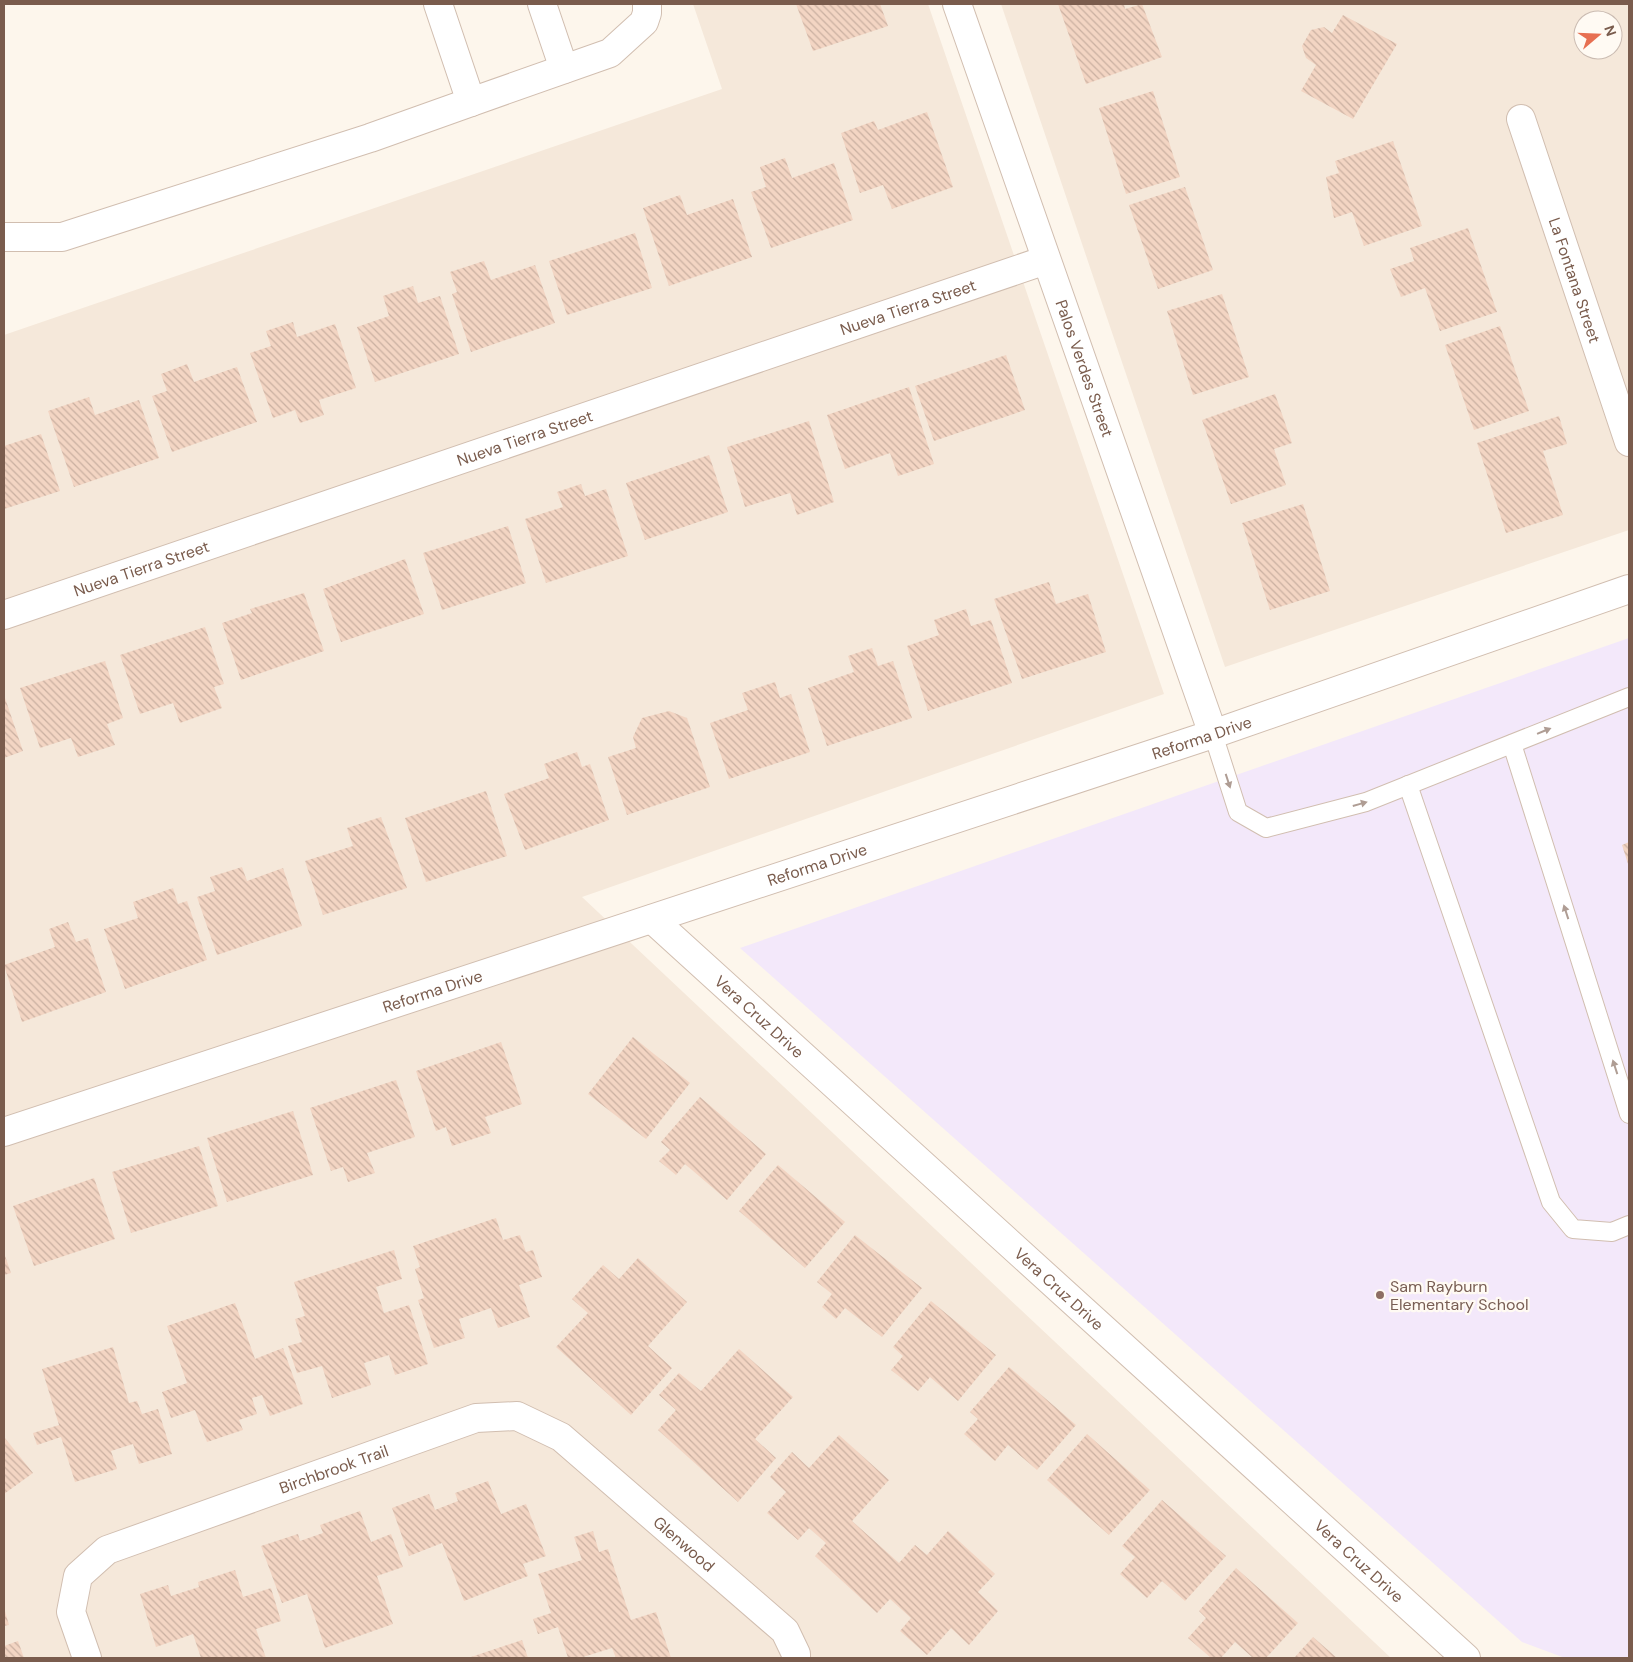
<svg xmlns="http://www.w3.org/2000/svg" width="1633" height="1662" font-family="'DM Sans',sans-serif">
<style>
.residential{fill:#f5e8da;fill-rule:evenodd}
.education{fill:#f3e8fa}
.building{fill:url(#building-back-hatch)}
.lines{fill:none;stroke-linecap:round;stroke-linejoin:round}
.service-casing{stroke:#d1beb0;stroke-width:20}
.minor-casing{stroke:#d1beb0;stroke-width:30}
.service{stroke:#fff;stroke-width:18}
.minor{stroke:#fff;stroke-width:28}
.oneway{fill:#af9d94}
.education-dot{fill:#8d6e63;stroke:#fffaf3;stroke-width:2}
.labels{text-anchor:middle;stroke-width:4.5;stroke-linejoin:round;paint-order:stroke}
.street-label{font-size:16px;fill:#7a5c4d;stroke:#fffaf3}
.education-label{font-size:16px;fill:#785e54;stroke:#fffaf3;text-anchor:start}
</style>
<defs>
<pattern id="building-back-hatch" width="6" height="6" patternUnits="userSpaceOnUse" patternTransform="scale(1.25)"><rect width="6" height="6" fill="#f3d5c3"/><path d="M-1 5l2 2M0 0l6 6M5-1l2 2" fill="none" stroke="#cab0a1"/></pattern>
</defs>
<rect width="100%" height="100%" fill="#fdf6ec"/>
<g class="residential">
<polygon points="693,4 928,4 1164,694 582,897 1391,1658 4,1658 4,335 722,89"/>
<path d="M1001,4H1629V530L1225,667ZM1583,20H1613V50H1583Z"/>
</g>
<polygon class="education" points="1629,638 1629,1658 1565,1658 1522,1642 740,948"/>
<g class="building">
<polygon points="796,4 880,4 888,26 813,51"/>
<polygon points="1058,4 1124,4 1125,9 1142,4 1162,57 1086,84"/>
<polygon points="1343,15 1397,44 1353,119 1301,91 1316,65 1306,58 1302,46 1311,30 1324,27 1332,33"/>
<polygon points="1153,91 1180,177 1126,194 1099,108"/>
<polygon points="927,112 953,187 892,209 883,185 860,193 841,133 874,121 878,130"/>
<polygon points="1393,141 1422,226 1364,246 1352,212 1334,218 1326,177 1339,173 1335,161"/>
<polygon points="785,158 792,178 834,163 853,220 771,248 751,192 766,187 760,167"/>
<polygon points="1185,187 1213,270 1158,289 1129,205"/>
<polygon points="680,195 687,215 733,199 752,257 669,286 643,208"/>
<polygon points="1468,228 1497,312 1440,331 1425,288 1401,297 1390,269 1414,261 1410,248"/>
<polygon points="635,233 652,288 567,315 549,261"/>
<polygon points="484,261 491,280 535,265 555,323 471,352 452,294 457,292 450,272"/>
<polygon points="413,286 418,303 440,296 459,354 375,382 357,327 389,316 383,296"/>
<polygon points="1222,294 1249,377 1193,395 1167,311"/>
<polygon points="293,322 297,337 335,324 356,388 319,400 324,415 300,423 295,410 273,418 250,353 271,346 266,331"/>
<polygon points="1500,326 1529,411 1474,430 1445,345"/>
<polygon points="1006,355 1025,410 934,441 915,386"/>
<polygon points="187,364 194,382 237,367 257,422 172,452 152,396 167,391 161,374"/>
<polygon points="909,387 934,464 898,476 890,453 845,469 827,415"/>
<polygon points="1275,394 1292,443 1274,449 1286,485 1231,504 1202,420"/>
<polygon points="89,397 95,415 139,400 159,458 74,487 48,411"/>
<polygon points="1559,416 1567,444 1543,451 1563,515 1506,533 1477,443"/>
<polygon points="809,421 834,502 797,515 790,493 745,507 727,447"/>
<polygon points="41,434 60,491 4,509 4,446"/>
<polygon points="709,455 728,512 645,540 626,483"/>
<polygon points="581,484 585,496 606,489 628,556 546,583 525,519 563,507 557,492"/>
<polygon points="1303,504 1330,591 1270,610 1242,523"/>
<polygon points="508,526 526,583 442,610 423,553"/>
<polygon points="405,559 424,614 341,642 323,589"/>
<polygon points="1049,582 1056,604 1088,594 1106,652 1022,679 994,599"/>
<polygon points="304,593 324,651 241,680 222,623 252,613 250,609"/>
<polygon points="966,609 971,626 991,620 1012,683 928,711 907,646 939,635 934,620"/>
<polygon points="205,627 224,684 214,687 222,708 180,723 173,703 140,714 120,655"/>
<polygon points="872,648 878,666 893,661 912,718 827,746 808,688 854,672 848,656"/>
<polygon points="105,661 123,718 107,724 115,745 78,757 71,738 40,748 20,688"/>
<polygon points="775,682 780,698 791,694 810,752 729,779 710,723 748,710 742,693"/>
<polygon points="4,695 23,751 4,758"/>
<polygon points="669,711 687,718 710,787 627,815 608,757 636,748 633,737 642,718"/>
<polygon points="577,752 582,767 590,764 609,820 525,850 504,794 549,778 544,764"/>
<polygon points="486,791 507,856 426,882 405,818"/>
<polygon points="381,817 407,888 323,915 305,861 353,846 347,828"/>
<polygon points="1629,842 1629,867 1622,845"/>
<polygon points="242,867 247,881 283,868 302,926 217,955 197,897 215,891 210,877"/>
<polygon points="173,888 178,904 187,901 207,960 125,989 104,929 138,918 133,902"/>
<polygon points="68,922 76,942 88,938 106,992 22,1022 4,965 55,947 49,929"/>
<polygon points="633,1037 690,1083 646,1139 588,1094"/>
<polygon points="501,1042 522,1104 485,1117 491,1133 452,1146 446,1127 436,1131 416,1071"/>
<polygon points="396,1080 415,1137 367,1153 375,1173 348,1182 343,1167 331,1171 310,1108"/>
<polygon points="700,1097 766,1154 727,1200 685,1164 676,1175 659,1161 670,1150 661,1142"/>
<polygon points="293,1111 313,1175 227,1202 207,1138"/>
<polygon points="199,1146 218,1206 131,1233 112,1172"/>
<polygon points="778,1165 845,1222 805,1268 739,1211"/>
<polygon points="94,1178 115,1239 34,1266 13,1206"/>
<polygon points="496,1218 503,1240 520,1235 526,1252 533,1250 542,1277 519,1285 530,1317 498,1328 491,1308 459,1319 465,1338 434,1348 418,1300 424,1298 415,1269 420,1267 413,1246"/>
<polygon points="855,1235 922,1288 882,1337 845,1308 836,1319 822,1307 832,1294 817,1282"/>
<polygon points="394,1250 402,1279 376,1287 384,1313 409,1305 428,1364 395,1375 389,1355 364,1363 371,1385 332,1398 322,1366 297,1373 288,1346 302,1342 295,1319 305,1316 294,1282"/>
<polygon points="4,1253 11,1273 4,1275"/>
<polygon points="638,1258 687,1302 648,1346 672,1368 631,1415 556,1347 588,1313 572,1299 603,1265 619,1279"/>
<polygon points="931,1301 996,1355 958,1401 930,1377 918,1391 891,1370 903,1356 893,1347"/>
<polygon points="235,1303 255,1359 283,1348 303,1404 270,1416 262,1395 252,1398 257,1414 239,1420 243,1430 207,1442 195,1410 171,1418 162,1392 187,1383 167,1326"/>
<polygon points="113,1347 129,1403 137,1401 142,1414 158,1409 172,1454 139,1464 133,1444 111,1451 117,1469 75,1482 61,1437 37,1445 33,1433 59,1425 42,1369"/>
<polygon points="739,1349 793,1397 755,1439 776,1458 738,1502 658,1430 676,1410 659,1395 679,1373 701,1391"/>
<polygon points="1009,1367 1076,1425 1037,1470 1008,1445 995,1461 964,1434 978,1419 970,1412"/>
<polygon points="1087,1434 1150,1490 1109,1535 1047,1480"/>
<polygon points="839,1435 889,1480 852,1521 899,1563 915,1545 927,1555 948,1531 995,1574 978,1592 998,1611 969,1645 951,1628 927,1655 900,1631 911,1618 890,1599 877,1613 815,1556 826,1543 809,1528 798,1540 767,1513 786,1492 770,1477 792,1452 809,1468"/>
<polygon points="4,1437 33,1473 4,1494"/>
<polygon points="488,1481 501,1514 526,1504 546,1556 523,1564 528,1576 464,1601 442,1543 409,1556 392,1508 429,1494 435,1510 458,1501 455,1493"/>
<polygon points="1162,1500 1226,1556 1185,1601 1162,1581 1147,1598 1120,1574 1135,1557 1122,1546"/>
<polygon points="360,1511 371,1542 391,1534 403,1567 377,1576 393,1624 325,1648 307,1594 282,1603 261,1546 298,1534 300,1541 323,1533 320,1525"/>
<polygon points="593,1531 599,1552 608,1549 631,1620 656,1612 671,1658 616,1658 612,1648 580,1658 568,1658 558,1627 538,1634 533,1619 551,1613 538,1574 582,1560 574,1537"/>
<polygon points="1236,1568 1298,1623 1266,1658 1253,1658 1235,1642 1221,1658 1211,1658 1188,1638 1206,1618 1199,1611"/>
<polygon points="235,1570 243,1597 271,1588 281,1621 256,1629 266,1658 201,1658 193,1634 156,1647 140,1594 168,1585 171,1596 199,1587 198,1582"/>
<polygon points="4,1608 9,1625 4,1626"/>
<polygon points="1313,1637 1337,1658 1294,1658"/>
<polygon points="522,1640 528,1658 468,1658"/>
<polygon points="18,1641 24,1658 4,1658 4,1646"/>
</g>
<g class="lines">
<g class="service-casing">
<g id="service">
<polyline points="1213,734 1238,812 1266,828 1366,802 1629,697"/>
<polyline points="1512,744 1629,1114"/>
<polyline points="1408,785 1551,1202 1573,1229 1612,1232 1629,1225"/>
</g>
</g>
<g class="minor-casing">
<g id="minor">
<polyline points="542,4 564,69"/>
<path id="s1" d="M957,4L1213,734"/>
<polyline points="471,102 610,53 644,22 647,13 647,4"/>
<path id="s2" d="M1521,119L1629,442"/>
<polyline points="4,237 62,237 370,138 471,102 438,4"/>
<path id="s3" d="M4,615L1046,260"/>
<path id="s4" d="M652,919L1466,1658"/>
<path id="s5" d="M4,1132L1213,734L1629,589"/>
<path id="s6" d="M87,1658L71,1612L78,1576L107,1550L476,1418L517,1416L561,1437L785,1631L796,1654V1658"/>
</g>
</g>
<use href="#service" class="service"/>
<use href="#minor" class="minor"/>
</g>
<defs><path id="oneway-solid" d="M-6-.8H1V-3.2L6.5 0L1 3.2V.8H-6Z" transform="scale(1.25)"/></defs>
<g class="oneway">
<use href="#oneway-solid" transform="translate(1544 731) rotate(-22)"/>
<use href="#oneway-solid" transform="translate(1228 781) rotate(72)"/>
<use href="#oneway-solid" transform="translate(1360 804) rotate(-16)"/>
<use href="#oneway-solid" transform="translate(1566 912) rotate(-108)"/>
<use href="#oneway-solid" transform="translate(1615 1067) rotate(-108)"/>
</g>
<circle class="education-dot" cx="1380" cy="1295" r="5"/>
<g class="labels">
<g class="street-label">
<text dy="6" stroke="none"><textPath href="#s2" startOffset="170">La Fontana Street</textPath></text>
<text dy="6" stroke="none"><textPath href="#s3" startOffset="955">Nueva Tierra Street</textPath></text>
<text dy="6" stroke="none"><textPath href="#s1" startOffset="386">Palos Verdes Street</textPath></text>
<text dy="6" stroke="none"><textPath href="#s3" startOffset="550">Nueva Tierra Street</textPath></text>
<text dy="6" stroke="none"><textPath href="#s3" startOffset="145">Nueva Tierra Street</textPath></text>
<text dy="6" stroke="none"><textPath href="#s5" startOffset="1261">Reforma Drive</textPath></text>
<text dy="6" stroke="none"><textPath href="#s5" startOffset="856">Reforma Drive</textPath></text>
<text dy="6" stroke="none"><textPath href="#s5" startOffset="451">Reforma Drive</textPath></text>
<text dy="6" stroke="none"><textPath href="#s4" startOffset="145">Vera Cruz Drive</textPath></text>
<text dy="6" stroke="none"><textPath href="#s4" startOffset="550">Vera Cruz Drive</textPath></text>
<text dy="6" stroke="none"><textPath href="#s6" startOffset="365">Birchbrook Trail</textPath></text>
<text dy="6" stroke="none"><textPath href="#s6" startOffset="769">Glenwood</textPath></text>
<text dy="6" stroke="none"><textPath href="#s4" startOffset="955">Vera Cruz Drive</textPath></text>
</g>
<g class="education-label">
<text x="1390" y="1292">Sam Rayburn<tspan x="1390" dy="18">Elementary School</tspan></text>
</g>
</g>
<rect width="1633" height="1662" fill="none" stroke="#7a5c4d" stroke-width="10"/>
<g transform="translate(1598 35) rotate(71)"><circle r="24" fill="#fffaf3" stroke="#cabbb1"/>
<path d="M0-4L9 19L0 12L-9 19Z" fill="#e76f51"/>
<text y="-8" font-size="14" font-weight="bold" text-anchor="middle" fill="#7a5c4d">N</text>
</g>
</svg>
